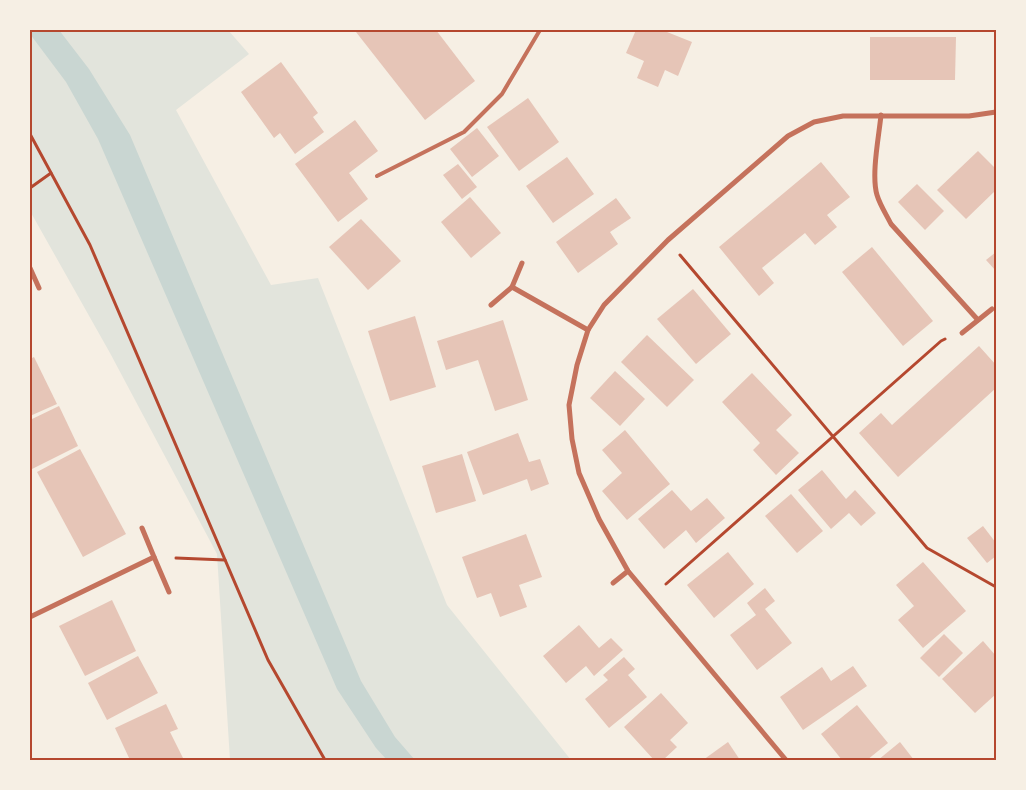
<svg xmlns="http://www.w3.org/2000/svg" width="1026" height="790" font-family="'Source Sans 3',sans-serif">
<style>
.green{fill:#e2e4dc}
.water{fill:#c9d6d2}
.building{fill:#e6c5b7}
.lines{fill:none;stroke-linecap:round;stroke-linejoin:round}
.path{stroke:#b5482f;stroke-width:3}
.service{stroke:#c5725c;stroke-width:4}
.minor{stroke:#c5725c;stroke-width:5}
.neatline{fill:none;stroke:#b5482f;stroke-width:2}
</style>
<rect width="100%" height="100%" fill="#f6efe4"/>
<polygon class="green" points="30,30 228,30 249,54 176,110 271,285 318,278 447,605 571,760 230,760 217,554 110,353 30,211"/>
<polygon class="water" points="30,30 59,30 89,69 130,135 361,681 395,737 415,760 387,760 376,748 337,689 98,139 66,82 30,34"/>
<g class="building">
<polygon points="358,30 436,30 475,81 425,120 356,32"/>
<polygon points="636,30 662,30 692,42 678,76 665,70 658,87 637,78 644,61 626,53"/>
<polygon points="870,37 956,37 955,80 870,80"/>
<polygon points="281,62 318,113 313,117 324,132 295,154 280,133 274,138 241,92"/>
<polygon points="528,98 559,142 519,171 487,127"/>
<polygon points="355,120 378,151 349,173 368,199 338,222 295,164"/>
<polygon points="477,128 499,156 472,177 450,149"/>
<polygon points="978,151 996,169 996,190 966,219 937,190"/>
<polygon points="567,157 594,194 553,223 526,186"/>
<polygon points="821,162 850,197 827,215 837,227 815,245 805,233 762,268 774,283 759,296 719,247"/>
<polygon points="458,164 477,187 462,199 443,175"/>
<polygon points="917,184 944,211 925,230 898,202"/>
<polygon points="470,197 501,233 471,258 441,222"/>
<polygon points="616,198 631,218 610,232 618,244 578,273 556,242"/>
<polygon points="361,219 401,261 368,290 329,247"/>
<polygon points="872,247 933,321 903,346 842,272"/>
<polygon points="996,252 996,271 986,260"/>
<polygon points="693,289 731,334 696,364 657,319"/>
<polygon points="415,316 436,387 390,401 368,331"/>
<polygon points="503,320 528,400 495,411 478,360 446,370 437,341"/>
<polygon points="647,335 694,380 667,407 621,362"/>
<polygon points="979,346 996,365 996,388 898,477 859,433 881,413 892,425"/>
<polygon points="34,357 57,404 30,416 30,359"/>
<polygon points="615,371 645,399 620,426 590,398"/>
<polygon points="752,373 792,415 776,430 799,453 776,475 753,450 760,443 722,402"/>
<polygon points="59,406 78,446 32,469 30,465 30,420"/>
<polygon points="625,430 670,484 627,520 602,491 622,473 602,450"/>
<polygon points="518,433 529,462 540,459 549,484 531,491 527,479 483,495 467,452"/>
<polygon points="80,449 126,534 83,557 37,472"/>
<polygon points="462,454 476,501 436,513 422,466"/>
<polygon points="822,470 846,499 855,490 876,513 861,526 849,513 831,529 798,490"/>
<polygon points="672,490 691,511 707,498 725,518 696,543 686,530 664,549 638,519"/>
<polygon points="791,494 823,531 797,553 765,516"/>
<polygon points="983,526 996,543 996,556 987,563 967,538"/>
<polygon points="526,534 542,577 519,585 527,607 500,617 491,593 477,598 462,557"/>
<polygon points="728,552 754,584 714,618 687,585"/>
<polygon points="923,562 966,611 923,648 898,620 914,606 896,585"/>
<polygon points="765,588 775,601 765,609 792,643 757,670 730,635 756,615 747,603"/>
<polygon points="112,600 136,651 85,676 59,626"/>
<polygon points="579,625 599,648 611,638 623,650 594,676 586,666 566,683 543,656"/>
<polygon points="944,634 963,653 939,677 920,658"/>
<polygon points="983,641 996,656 996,694 975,713 942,679"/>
<polygon points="138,656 158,693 107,720 88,683"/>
<polygon points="624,657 635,669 628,675 647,697 609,728 585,699 608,680 603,675"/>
<polygon points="853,666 867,686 803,730 780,697 822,667 831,681"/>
<polygon points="661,693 688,723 670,740 677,747 663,760 654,760 624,727"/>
<polygon points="166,704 178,729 170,732 184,760 130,760 115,728"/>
<polygon points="857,705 888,743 867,760 842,760 821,734"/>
<polygon points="728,742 740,760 703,760"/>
<polygon points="900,742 914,760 878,760"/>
</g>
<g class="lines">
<g class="path">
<polyline points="30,134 90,245 268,660 325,760"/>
<polyline points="30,188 51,173"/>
<polyline points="680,255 927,548 996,587"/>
<polyline points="176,558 225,560"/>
<polyline points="666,584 941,341 945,339"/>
</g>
<polyline class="service" points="377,176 464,132 502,94 540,30"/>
<g class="minor">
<path d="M881,115C879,136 871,175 877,195C880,205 886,214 891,224L978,320"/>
<polyline points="30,268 39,288"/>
<polyline points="512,287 588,330"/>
<polyline points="491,305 512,287 522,263"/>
<polyline points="962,333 992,309"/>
<polyline points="154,557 169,592"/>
<polyline points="613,583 628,571"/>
<polyline points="30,617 154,557 142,528"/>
<polyline points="786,760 628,571 599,519 579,473 572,439 569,405 577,365 588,330 604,305 668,240 788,136 814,122 843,116 969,116 996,112"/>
</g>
</g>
<rect width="1026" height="790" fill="none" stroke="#f6efe4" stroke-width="62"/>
<rect x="31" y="31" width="964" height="728" class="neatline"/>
</svg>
